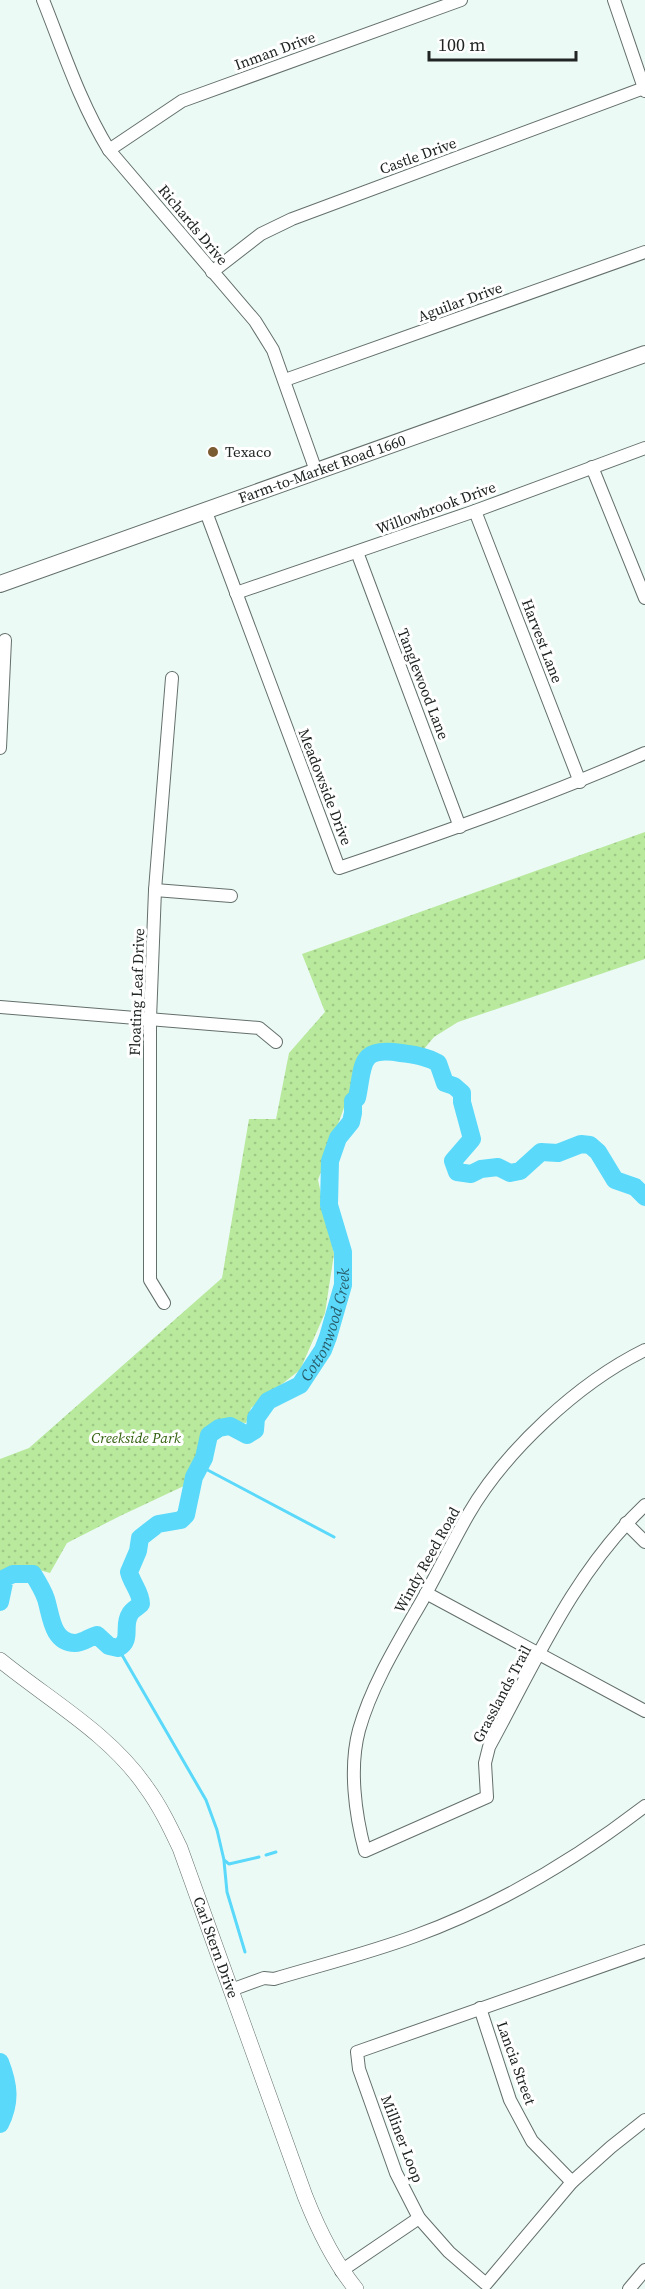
<svg xmlns="http://www.w3.org/2000/svg" width="645" height="2289" font-family="'Source Serif 4',serif">
<style>
.park{fill:url(#park-dots)}
.lines{fill:none;stroke-linecap:round;stroke-linejoin:round}
.stream{stroke:#5ad9fa;stroke-width:3}
.river{stroke:#5ad9fa;stroke-width:18}
.minor-casing{stroke:#636f6b;stroke-width:14}
.tertiary-casing{stroke:#636f6b;stroke-width:16}
.secondary-casing{stroke:#636f6b;stroke-width:18}
.minor{stroke:#fff;stroke-width:12}
.tertiary{stroke:#fff;stroke-width:15}
.secondary{stroke:#fff;stroke-width:16}
.poi-dot{fill:#7b5b31;stroke:#fff;stroke-width:2}
.labels{text-anchor:middle;stroke-width:6;stroke-linejoin:round;paint-order:stroke}
.street-label{font-size:15px;fill:#202524;stroke:#fff}
.poi-label{font-size:15px;fill:#202524;stroke:#fff;text-anchor:start}
.park-label{font-size:15px;font-style:italic;fill:#356210;stroke:#fff}
.water-label{font-size:16px;font-style:italic;fill:#295d6b;stroke:#fff}
</style>
<defs>
<pattern id="park-dots" width="8" height="8" patternUnits="userSpaceOnUse" patternTransform="scale(1.5)"><rect width="8" height="8" fill="#b8e99c"/><path d="M2 2h.1M6 6h.1" fill="none" stroke="#9ec886" stroke-width="1.8" stroke-linecap="round"/></pattern>
</defs>
<rect width="100%" height="100%" fill="#ecfaf6"/>
<polygon class="park" points="645,832 645,959 458,1022 434,1037 424,1049 367,1048 355,1077 318,1180 334,1254 325,1313 300,1370 251,1408 246,1423 217,1420 202,1435 199,1455 186,1485 120,1516 67,1543 50,1573 29,1567 4,1572 0,1586 0,1459 29,1448 222,1278 249,1119 276,1119 289,1053 325,1012 302,954"/>
<g class="lines">
<g class="stream">
<polyline points="200,1466 334,1537"/>
<polyline points="118,1648 206,1800 217,1830 224,1860 229,1864 259,1857"/>
<polyline points="266,1855 276,1852"/>
<polyline points="224,1861 227,1892 245,1952"/>
</g>
<g class="river">
<path id="s1" d="M0,1602L5,1578L13,1574H33C38,1582 43,1590 46,1599C51,1615 52,1643 75,1643C83,1643 89,1637 97,1635L109,1646L118,1648C133,1640 122,1626 130,1614C132,1610 138,1607 141,1604C141,1592 132,1584 129,1572L138,1551L140,1538L158,1524L181,1520L186,1515L194,1477L204,1458L209,1435L219,1428L230,1426L247,1435L255,1430L256,1418L268,1401L300,1385L323,1350L328,1337L343,1285V1252L329,1205L330,1161L338,1138L351,1122L353,1113V1101L357,1098C364,1065 358,1046 401,1053C414,1055 426,1056 438,1063L445,1083L454,1086L462,1093V1102L472,1139L453,1161L457,1172L471,1174L481,1169L498,1167L510,1173L520,1171L541,1152L558,1153L581,1144L590,1145L598,1152L615,1180L635,1187L645,1197"/>
<path d="M0,2062C9,2085 11,2102 0,2124"/>
</g>
<g class="minor-casing">
<g id="minor">
<path d="M43,0C63,50 80,103 109,150L255,321L273,350L316,471"/>
<polyline points="614,0 645,91"/>
<polyline points="109,150 182,101 461,0"/>
<polyline points="212,272 261,234 292,219 644,88"/>
<polyline points="285,380 645,252"/>
<polyline points="592,467 645,598"/>
<polyline points="475,511 580,782"/>
<path d="M206,512L339,868C442,833 545,797 645,753"/>
<polyline points="357,552 460,827"/>
<polyline points="236,593 475,511 645,448"/>
<polyline points="0,748 5,640"/>
<polyline points="155,890 231,896"/>
<polyline points="0,1007 259,1028 276,1042"/>
<polyline points="164,1303 150,1280 150,1019 155,890 172,678"/>
<path d="M645,1350C578,1383 505,1451 468,1515C452,1543 438,1572 423,1599C399,1641 372,1684 359,1730C349,1767 355,1814 365,1851L487,1797L485,1763L489,1747C535,1663 574,1572 645,1505"/>
<polyline points="626,1523 645,1542"/>
<polyline points="426,1593 645,1711"/>
<polyline points="645,1951 357,2052 359,2069 396,2173 419,2218 449,2252 486,2284 572,2182 611,2147 645,2120"/>
<path d="M231,1990L264,1978L274,1979C321,1965 369,1953 415,1936C497,1906 576,1859 645,1806"/>
<polyline points="480,2008 510,2100 532,2141 572,2182"/>
<polyline points="341,2271 419,2218"/>
<polyline points="629,2289 645,2270"/>
</g>
</g>
<g class="tertiary-casing">
<g id="tertiary">
<path id="s2" d="M0,1660C49,1700 110,1734 146,1787C160,1806 170,1827 180,1848L305,2196C318,2229 333,2261 356,2289"/>
</g>
</g>
<g class="secondary-casing">
<g id="secondary">
<path id="s3" d="M0,584L645,354"/>
</g>
</g>
<use href="#minor" class="minor"/>
<use href="#tertiary" class="tertiary"/>
<use href="#secondary" class="secondary"/>
</g>
<circle class="poi-dot" cx="213" cy="452" r="6"/>
<g class="labels">
<g class="street-label">
<text transform="translate(275 51) rotate(-20)" y="5">Inman Drive</text>
<text transform="translate(418 156) rotate(-20)" y="5">Castle Drive</text>
<text transform="translate(193 225) rotate(50)" y="5">Richards Drive</text>
<text transform="translate(460 302) rotate(-20)" y="5">Aguilar Drive</text>
<text dy="5" stroke="none"><textPath href="#s3" startOffset="342">Farm-to-Market Road 1660</textPath></text>
<text transform="translate(436 508) rotate(-20)" y="5">Willowbrook Drive</text>
<text transform="translate(542 641) rotate(69)" y="5">Harvest Lane</text>
<text transform="translate(423 684) rotate(69)" y="5">Tanglewood Lane</text>
<text transform="translate(325 787) rotate(69)" y="5">Meadowside Drive</text>
<text transform="translate(137 992) rotate(-88)" y="5">Floating Leaf Drive</text>
<text transform="translate(427 1560) rotate(-61)" y="5">Windy Reed Road</text>
<text transform="translate(502 1694) rotate(-62)" y="5">Grasslands Trail</text>
<text dy="5" stroke="none"><textPath href="#s2" startOffset="370">Carl Stern Drive</textPath></text>
<text transform="translate(516 2063) rotate(70)" y="5">Lancia Street</text>
<text transform="translate(402 2139) rotate(69)" y="5">Milliner Loop</text>
</g>
<g class="poi-label">
<text x="225" y="457">Texaco</text>
</g>
<g class="park-label">
<text x="136" y="1443">Creekside Park</text>
</g>
<g class="water-label">
<text dy="6" stroke="none"><textPath href="#s1" startOffset="636">Cottonwood Creek</textPath></text>
</g>
</g>
<path d="M429 51v9h147v-9" fill="none" stroke="#202524" stroke-width="3"/>
<text x="438" y="51" font-size="18" fill="#202524" stroke="#ffffff" stroke-width="4.5" paint-order="stroke">100 m</text>
</svg>
